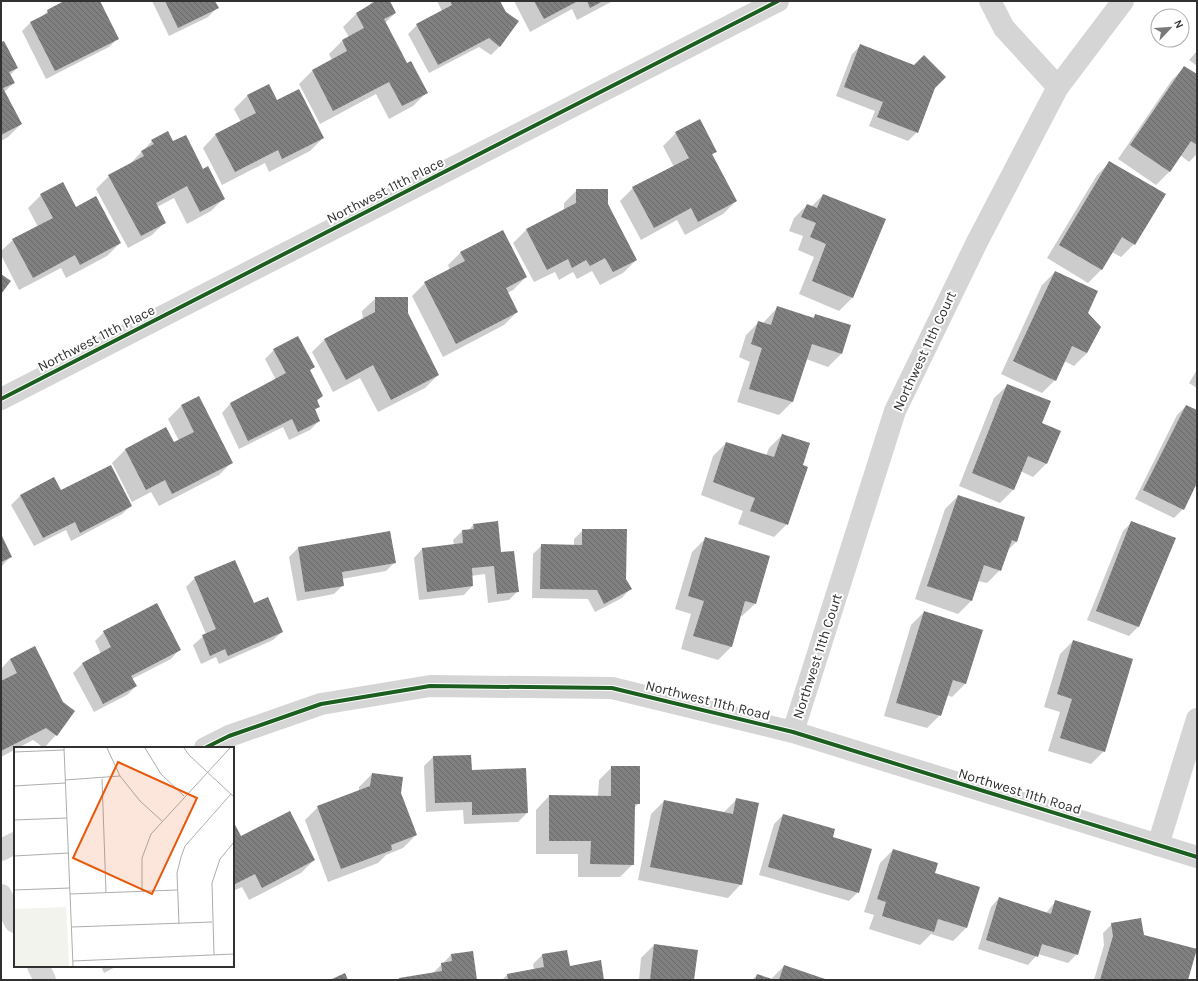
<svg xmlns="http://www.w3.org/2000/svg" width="1198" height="981" font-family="Karla,sans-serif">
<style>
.shadow{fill:#0003}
.building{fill:url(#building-back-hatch)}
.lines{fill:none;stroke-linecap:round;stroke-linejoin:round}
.minor{stroke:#d5d5d5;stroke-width:22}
.cycleway-casing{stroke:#fff;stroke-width:6}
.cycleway{stroke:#1b5e20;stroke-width:4}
.labels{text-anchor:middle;stroke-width:4;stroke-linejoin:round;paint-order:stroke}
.street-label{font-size:14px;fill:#313131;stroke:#fff}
.inset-road{fill:none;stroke:#adadad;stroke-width:1}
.view{fill:#e8590c;fill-opacity:0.15;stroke:#e8590c;stroke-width:2}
.inset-edge{fill:none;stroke:#313131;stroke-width:2}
</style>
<defs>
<pattern id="building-back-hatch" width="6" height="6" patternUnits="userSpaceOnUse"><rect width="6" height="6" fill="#808080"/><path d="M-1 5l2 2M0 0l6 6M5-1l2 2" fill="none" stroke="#696969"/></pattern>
</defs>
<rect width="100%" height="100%" fill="#fff"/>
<g class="shadow">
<polygon points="66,1 99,1 118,38 109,47 46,79 22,31 31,22 41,17 48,11"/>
<polygon points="152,1 214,1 217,8 208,17 169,36"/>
<polygon points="373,1 389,1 395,13 385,23 406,65 426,93 413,106 389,119 376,94 320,124 299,84 312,71 332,60 329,54 342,41 349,37 343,27 356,14 366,9"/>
<polygon points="437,1 499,1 500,46 491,55 479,47 429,73 408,34 417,25 442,11"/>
<polygon points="514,1 613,1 577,20 572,9 530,32"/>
<polygon points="1,44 17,68 10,75 14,83 4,92 21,124 8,137 1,141"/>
<polygon points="861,45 933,88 917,132 908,141 869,126 875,111 836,96 852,54"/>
<polygon points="1197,51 1197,66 1189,60"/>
<polygon points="1185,67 1197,75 1197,154 1189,162 1180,155 1169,172 1156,185 1118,159 1172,80"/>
<polygon points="269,85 277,102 323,138 310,151 269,172 265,163 222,185 203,148 216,134 241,122 234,109 247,96"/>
<polygon points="676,133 715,152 712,155 736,201 723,214 685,235 677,220 641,240 620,201 633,188 674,167 663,146"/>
<polygon points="152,141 173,143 203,170 224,198 211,211 187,224 174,198 157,207 165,222 152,235 128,248 96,189 109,176 129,165"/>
<polygon points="1110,162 1134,244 1121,257 1112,252 1101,270 1088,283 1047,258 1097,175"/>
<polygon points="577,190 607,204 636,260 623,273 600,285 592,271 577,279 573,272 559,280 555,272 534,282 513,243 526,230 564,211 564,203"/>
<polygon points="41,195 75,208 120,243 107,256 66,278 61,268 19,290 1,255 1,251 13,240 38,227 28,208"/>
<polygon points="823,195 884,220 852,298 839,311 799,294 814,257 798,250 803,236 789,231 794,218 807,205 811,207"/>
<polygon points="461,252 526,277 513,290 507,293 517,312 504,325 443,357 412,296 425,283 450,270 448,265"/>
<polygon points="1055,272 1086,313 1100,327 1087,353 1074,366 1064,361 1055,380 1042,393 1001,374 1042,285"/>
<polygon points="376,298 407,313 438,375 425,388 378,412 360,378 333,392 312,352 325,339 363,320 362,311"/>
<polygon points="777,308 812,319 816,315 841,354 828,367 806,359 792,402 779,415 737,402 750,362 739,357 746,335 759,322 763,323"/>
<polygon points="298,337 313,367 309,371 322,396 316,402 319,406 314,411 319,421 310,430 289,440 283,427 239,449 222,413 230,404 276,380 265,359 274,350"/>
<polygon points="1197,370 1197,388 1189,383"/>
<polygon points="1008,385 1041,424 1046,464 1033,477 1020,471 1013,490 1000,503 959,486 994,398"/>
<polygon points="181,406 232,462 219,475 159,506 151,492 132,502 112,463 125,450 166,429 174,443 179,441 168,419"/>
<polygon points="1186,406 1197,411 1197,481 1183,509 1174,518 1135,499 1177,415"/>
<polygon points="782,435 787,524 774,537 738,524 743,511 701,495 713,456 726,443 766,456 769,448"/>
<polygon points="53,478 61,492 131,506 122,514 71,541 66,530 34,546 11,505 20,496"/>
<polygon points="958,496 1023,518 1016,542 1007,551 1000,570 987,583 978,581 971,601 958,614 915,599 945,509"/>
<polygon points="1132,522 1174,539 1138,627 1129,636 1087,620 1123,531"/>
<polygon points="473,525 500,553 518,591 509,600 488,603 485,574 471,576 472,586 464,595 419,600 414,558 422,549 454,545 453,540 462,531 468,531"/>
<polygon points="583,530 625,579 630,589 622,598 595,612 588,599 532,598 533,554 542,545 574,546 574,539"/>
<polygon points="390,532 395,562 386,571 342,579 343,585 334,594 297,601 289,557 298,548"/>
<polygon points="1,536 11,556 1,567"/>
<polygon points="705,539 756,603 742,616 740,615 731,647 718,660 681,649 691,614 675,609 692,552"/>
<polygon points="195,578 253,604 282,632 273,640 219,664 216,657 201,664 193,645 206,634 186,587"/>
<polygon points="924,612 982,630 965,684 952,697 947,695 940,715 927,728 884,716 911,625"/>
<polygon points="104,632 179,650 171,659 132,679 136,686 127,695 94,712 73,673 82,664 101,654 95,641"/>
<polygon points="1073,641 1104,751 1091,764 1048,751 1060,712 1044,707 1060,654"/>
<polygon points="35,647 62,703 56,735 44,748 33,740 1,757 1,669 10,659"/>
<polygon points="433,757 471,771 527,813 518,822 464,824 463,810 426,812 424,766"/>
<polygon points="612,767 639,803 634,808 633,864 620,877 578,877 578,854 536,854 536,810 549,796 598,797 599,780"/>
<polygon points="372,774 400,793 416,835 403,848 386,855 378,863 328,882 305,820 318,807 359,792 359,787"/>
<polygon points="737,799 741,884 728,898 638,880 651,814 664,801 724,812"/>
<polygon points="783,815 831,838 858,892 849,901 759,875 774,824"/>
<polygon points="233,825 240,837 314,860 301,873 249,900 242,887 233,891"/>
<polygon points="893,850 934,873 966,928 953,941 931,934 920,945 869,929 874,915 864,912 880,863"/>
<polygon points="999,898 1046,913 1056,901 1077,954 1068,963 1038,954 1028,965 978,949 991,907"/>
<polygon points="1112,924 1144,935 1187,980 1094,980 1104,945 1103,933"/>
<polygon points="654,945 693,980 639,980 641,958"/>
<polygon points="566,951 569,967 603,980 502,980 507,975 534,970 533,964 542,955"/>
<polygon points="451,955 476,980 398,980 433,973"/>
<polygon points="101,966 117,966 104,973"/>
<polygon points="784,966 825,980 752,980 757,975 771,979"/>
</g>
<g class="building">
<polygon points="64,1 100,1 119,39 55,71 30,22 48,13 47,10"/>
<polygon points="165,1 215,1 219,8 178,28"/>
<polygon points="376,1 390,1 396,13 384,19 407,63 411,61 428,93 402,106 389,82 333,111 312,70 347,51 342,40 364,28 356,13"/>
<polygon points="450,1 500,1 506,12 519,21 500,47 489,38 438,65 416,24 452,5"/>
<polygon points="534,1 578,1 544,19"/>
<polygon points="587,1 603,1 590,8"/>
<polygon points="4,41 18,68 9,72 15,83 3,88 22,124 1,135 1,42"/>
<polygon points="860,44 914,65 924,55 946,77 935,88 918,133 877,117 883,102 844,87"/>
<polygon points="1184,66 1197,74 1197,145 1191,141 1170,172 1130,145"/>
<polygon points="269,84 277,100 299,89 324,138 282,159 278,150 235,172 215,134 256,113 247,95"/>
<polygon points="700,119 717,152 712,154 737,201 698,222 691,208 654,228 632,187 689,158 675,132"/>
<polygon points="168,131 173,141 186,135 203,169 208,166 225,199 200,212 187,186 156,203 166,223 141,236 108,175 144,156 141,151 154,144 151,140"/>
<polygon points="1109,161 1166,194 1135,245 1122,237 1102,270 1059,245"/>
<polygon points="63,182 76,207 96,196 121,243 80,265 75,255 33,278 12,239 53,218 40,194"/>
<polygon points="576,189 608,189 608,204 637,260 613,272 605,258 590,266 586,260 572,268 568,259 547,270 526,229 576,203"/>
<polygon points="823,194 886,219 853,298 812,281 826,244 810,237 816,223 801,217 807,204 817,208"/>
<polygon points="503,230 527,277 506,288 518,312 456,344 424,282 465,261 460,252"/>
<polygon points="1055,271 1098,291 1088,313 1101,327 1087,353 1072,346 1056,381 1013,361"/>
<polygon points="1,274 11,281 1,294"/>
<polygon points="375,297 408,297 408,313 439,375 391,400 373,365 346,380 324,339 375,312"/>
<polygon points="777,306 814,318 815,314 851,325 842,354 812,344 793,402 749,389 762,348 751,344 758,321 771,325"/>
<polygon points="298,336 315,367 310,370 323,396 317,400 320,407 315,409 320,421 298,432 292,419 248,441 230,403 286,373 273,349"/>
<polygon points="1007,384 1051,401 1042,423 1061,431 1047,464 1028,456 1014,490 972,473"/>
<polygon points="199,396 233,463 172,494 165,480 146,490 125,449 166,427 174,442 194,432 181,405"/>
<polygon points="1186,405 1197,410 1197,483 1184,510 1143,490"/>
<polygon points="782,434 810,443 803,465 808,467 788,525 750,511 755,498 713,482 726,442 774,457"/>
<polygon points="111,465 132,506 80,533 75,522 43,538 20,495 54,477 61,490"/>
<polygon points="958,495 1025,517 1017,542 1012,540 1001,571 984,565 972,601 927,586"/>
<polygon points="498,521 501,552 514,551 519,592 497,594 494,566 472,568 473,586 427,592 422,548 463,543 462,530 474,529 473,524"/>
<polygon points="1131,521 1176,538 1139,627 1096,611"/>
<polygon points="582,529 627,529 626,579 632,589 604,604 597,590 540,589 541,544 582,545"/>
<polygon points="390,531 396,563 342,572 344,586 305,592 298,547"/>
<polygon points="1,534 12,557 1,562"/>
<polygon points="705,537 770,556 756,604 745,601 732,647 693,636 704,601 688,596"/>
<polygon points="235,560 254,603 268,597 283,632 228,656 225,649 210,656 202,635 216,629 194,577"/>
<polygon points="157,603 181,650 131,676 137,686 103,704 82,663 111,647 103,631"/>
<polygon points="924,611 983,630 966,684 953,680 941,716 896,703"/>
<polygon points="1073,640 1133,659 1105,752 1060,738 1072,699 1057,694"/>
<polygon points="35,646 63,702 75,711 57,736 46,728 1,751 1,681 17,673 10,659"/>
<polygon points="471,755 472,770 526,768 528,813 472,815 472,802 435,803 433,756"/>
<polygon points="611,766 640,766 640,804 635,804 634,865 590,864 591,841 549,841 549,795 611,796"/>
<polygon points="372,773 403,777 401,793 417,835 391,845 392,850 341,869 317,806 370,786"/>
<polygon points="736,798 759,803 742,885 650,867 664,800 733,814"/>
<polygon points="290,811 315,860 262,888 255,874 233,885 233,821 241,836"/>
<polygon points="783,814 835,829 833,837 872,849 859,893 768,867"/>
<polygon points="893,849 938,863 935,873 980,887 967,928 938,919 934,932 882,916 886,902 877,899"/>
<polygon points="999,897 1051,914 1055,900 1091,911 1078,955 1042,944 1038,957 986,940"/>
<polygon points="1141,918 1144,935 1197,949 1188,980 1100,980 1113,936 1111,923"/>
<polygon points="654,944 698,950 694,980 650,980"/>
<polygon points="567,950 570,966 601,960 604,980 508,980 507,974 544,967 542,954"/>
<polygon points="473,951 477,980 399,980 399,978 442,971 441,963 452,961 451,954"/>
<polygon points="784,965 828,980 779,980"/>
<polygon points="345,973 348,980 330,980"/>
<polygon points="757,974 775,980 755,980"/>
</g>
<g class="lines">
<g class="minor">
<polyline points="990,1 1004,28 1058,87"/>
<polyline points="1,399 778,1"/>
<polyline points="793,732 895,411 977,242 1058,87 1123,1"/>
<polyline points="205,748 229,736 321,704 430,686 612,688 793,732 1197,857"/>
<polyline points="1158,845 1197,719"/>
<polyline points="1,850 15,843"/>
<polyline points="1,895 15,922"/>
<polyline points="38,966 45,980"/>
</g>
<g class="cycleway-casing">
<g id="cycleway">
<polyline points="1,399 778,1"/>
<polyline points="205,748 229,736 321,704 430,686 612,688 793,732 1197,857"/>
</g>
</g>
<use href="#cycleway" class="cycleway"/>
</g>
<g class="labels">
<g class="street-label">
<text transform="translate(385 190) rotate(-27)" y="5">Northwest 11th Place</text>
<text transform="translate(96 338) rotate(-27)" y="5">Northwest 11th Place</text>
<text transform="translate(924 351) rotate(-65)" y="5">Northwest 11th Court</text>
<text transform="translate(817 656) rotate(-72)" y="5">Northwest 11th Court</text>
<text transform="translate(708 700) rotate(14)" y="5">Northwest 11th Road</text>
<text transform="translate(1020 791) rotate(17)" y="5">Northwest 11th Road</text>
</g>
</g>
<g transform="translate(14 747)">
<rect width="220" height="220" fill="#fff"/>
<path d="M52,160L55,219H0V162Z" fill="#f2f3ec"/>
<path class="inset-road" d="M50,1L59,219M93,1L106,29L126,54L148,74M131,1L147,27L170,49M170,1L175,8L220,50M0,5L50,3M88,32L92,146M51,33L106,29M0,39L51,36M0,73L53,71M0,109L55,106M0,143L56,141M128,144V111L137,87L216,1M56,147L163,143M165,177L163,126L167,110L171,99L217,47M58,180L198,175M200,208L198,136L206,112L220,95M59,214L220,207"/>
<path class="view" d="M104,15L183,51L138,147L59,111Z"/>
<rect width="220" height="220" class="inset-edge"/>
</g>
<rect width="1198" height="981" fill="none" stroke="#313131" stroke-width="4"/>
<g transform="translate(1170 28) rotate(65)"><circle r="19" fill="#ffffff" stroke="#adadad"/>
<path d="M0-3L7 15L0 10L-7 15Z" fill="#797979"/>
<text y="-6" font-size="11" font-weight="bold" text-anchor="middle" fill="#313131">N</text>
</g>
</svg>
